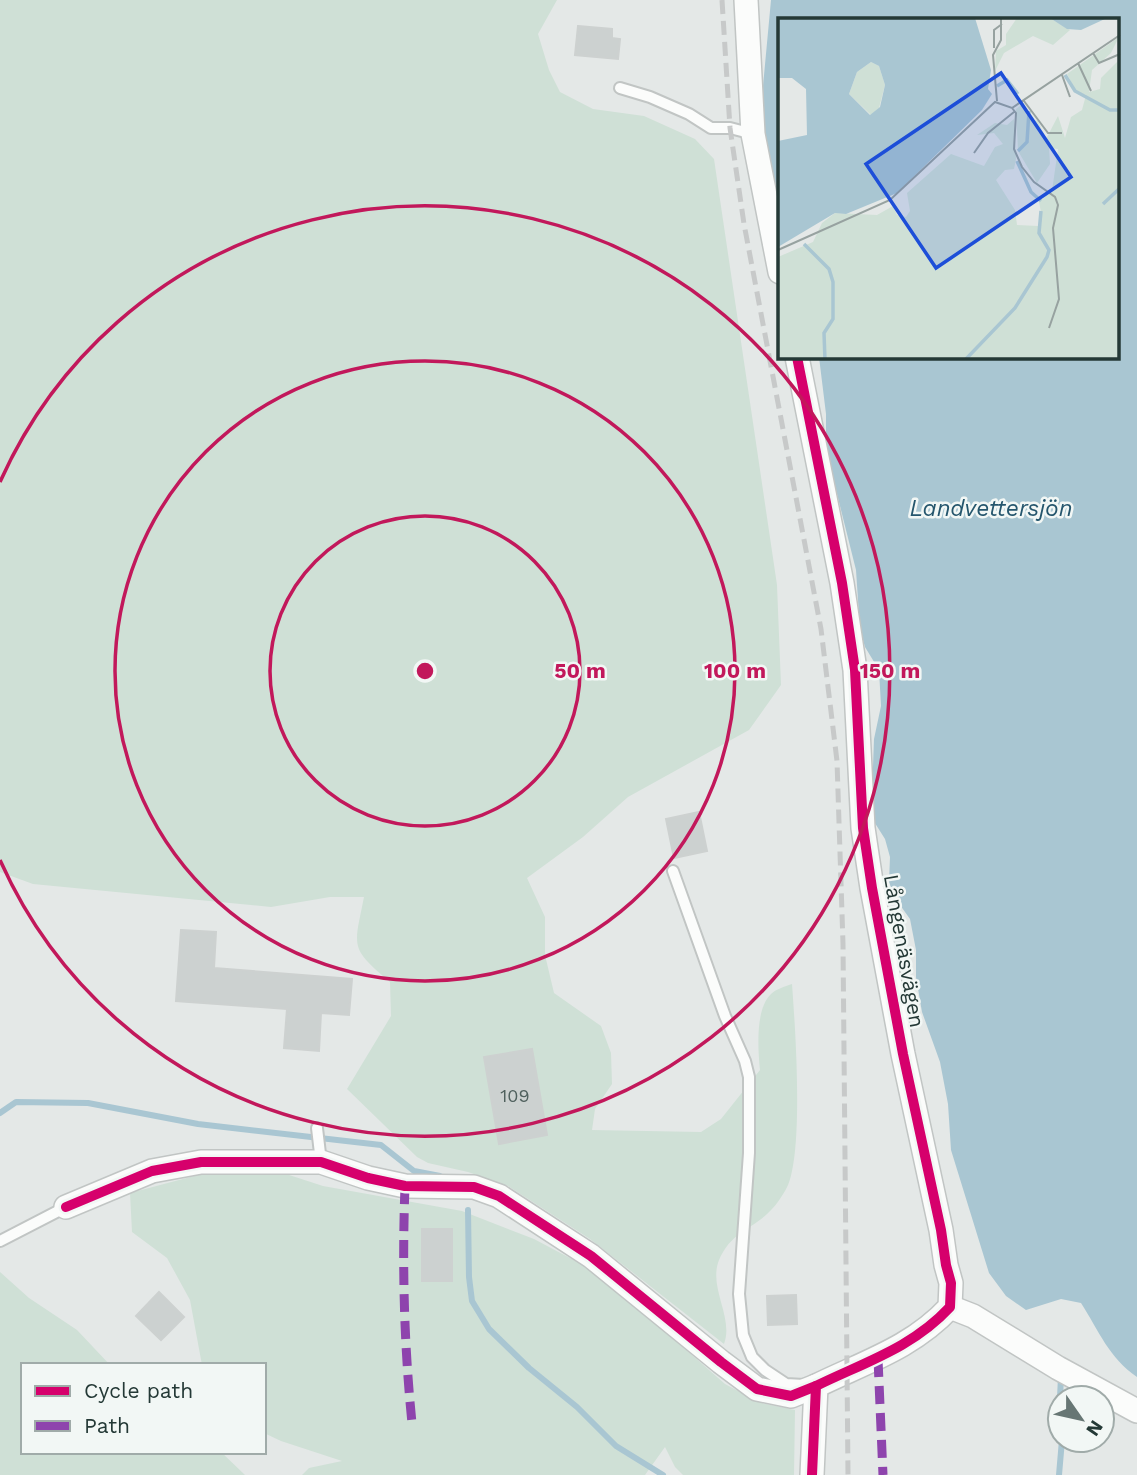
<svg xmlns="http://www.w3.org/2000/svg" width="1137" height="1475" font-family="'Work Sans',sans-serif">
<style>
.green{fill:#cfe0d6}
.water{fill:#a9c6d2}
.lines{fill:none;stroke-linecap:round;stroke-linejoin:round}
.stream{stroke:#a9c6d2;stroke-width:6}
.building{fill:#ccd1d0;stroke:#cdd1d0;stroke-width:2}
.service-casing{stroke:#c1c5c4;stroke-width:14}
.minor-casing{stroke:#c1c5c4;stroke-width:26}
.service{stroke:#fbfcfb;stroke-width:10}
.minor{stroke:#fbfcfb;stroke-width:23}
.rail{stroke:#c7c9c9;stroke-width:5;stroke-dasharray:14 7;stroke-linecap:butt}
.quiet{stroke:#8e44ad;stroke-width:9;stroke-dasharray:18 9;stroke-linecap:butt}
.cycleway-casing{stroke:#f2f7f5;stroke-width:15}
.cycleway{stroke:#d6006c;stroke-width:10}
.ring{fill:none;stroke:#c2185b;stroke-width:3.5}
.labels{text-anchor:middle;stroke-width:5;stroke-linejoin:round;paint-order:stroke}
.number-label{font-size:18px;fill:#4f605d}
.street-label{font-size:21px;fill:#243936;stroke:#f2f7f5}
.water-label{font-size:23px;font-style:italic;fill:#25566d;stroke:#f2f7f5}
.inset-river{fill:none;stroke:#a9c6d2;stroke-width:3.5}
.inset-road{fill:none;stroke:#97a2a0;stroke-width:2}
.view{fill:#1d4ed8;fill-opacity:0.15;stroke:#1d4ed8;stroke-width:3.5}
.inset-edge{fill:none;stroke:#243936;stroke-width:3.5}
.centre{fill:#c2185b;stroke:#f2f7f5;stroke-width:3.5}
.ring-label{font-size:21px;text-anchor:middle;font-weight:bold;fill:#c2185b;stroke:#f2f7f5;stroke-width:5;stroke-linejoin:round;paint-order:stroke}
</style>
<rect width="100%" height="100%" fill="#e4e8e7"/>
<g class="green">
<path d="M0,0H557L538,34L549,70L560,92L593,109L644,116L695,139L714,159L777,585L781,685L749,730L628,797L583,837L527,878L545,917V955L554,993L601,1026L611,1053L612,1084L595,1109L592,1130L701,1132L721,1119L760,1070C758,1050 755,1009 771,994C776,989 786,986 792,984C795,1024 805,1161 785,1191C781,1197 777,1204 772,1209C753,1230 732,1230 719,1260C708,1288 734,1317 724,1344L590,1239L508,1186L468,1172L428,1163L417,1157L347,1089L391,1016L390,982C349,947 354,948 364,897H330L271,907L33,884L0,872Z"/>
<polygon points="213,1171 283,1173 323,1186 462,1211 534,1239 585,1266 627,1298 725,1384 761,1403 795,1410 794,1475 683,1475 675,1467 665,1447 645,1475 302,1475 309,1468 342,1461 281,1441 264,1433 264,1365 202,1365 190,1300 167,1258 132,1232 130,1193"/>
<polygon points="0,1272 29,1298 77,1330 110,1365 23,1365 23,1452 221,1452 245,1475 0,1475"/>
</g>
<path class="water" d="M771,0H1137V1377C1109,1358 1099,1331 1081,1303L1061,1299L1026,1310L1006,1296L989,1273L951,1150L948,1104L940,1062L922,1012L916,977V950L910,919L895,898L889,882L890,857L885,839L873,820L872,794L874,739L881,706L879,670L865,647L860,630L856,570L826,450V414L819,357H1118V19H780V216L764,128L763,86Z"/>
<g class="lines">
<g class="stream">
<polyline points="0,1113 16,1102 88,1103 198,1124 381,1145 414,1171 440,1176"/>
<polyline points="468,1210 469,1277 472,1301 489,1329 529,1368 577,1407 616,1446 663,1475"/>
<polyline points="1060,1398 1061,1377"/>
<polyline points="1059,1475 1062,1440"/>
</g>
</g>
<g class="building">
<polygon points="578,26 612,29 612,38 620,39 618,59 575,55"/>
<polygon points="699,812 707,851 674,858 666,819"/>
<polygon points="181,930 216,932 214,968 352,979 349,1015 321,1013 319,1051 284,1048 287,1009 176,1001"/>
<polygon points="532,1049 547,1135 499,1144 484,1057"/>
<rect x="422" y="1229" width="30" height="52"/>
<polygon points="159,1292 184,1317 161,1340 136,1316"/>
<polygon points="796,1295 797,1324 768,1325 767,1296"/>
</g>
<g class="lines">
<g class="service-casing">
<g id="service">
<polyline points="620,88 650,97 689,114 711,128 730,128 753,134"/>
<polyline points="673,871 725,1016 745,1061 749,1077 749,1153 739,1294 743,1335 752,1357 765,1370 786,1384 804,1385"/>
<polyline points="317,1128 321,1162"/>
<polyline points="0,1241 66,1207"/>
</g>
</g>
<g class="minor-casing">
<g id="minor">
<polyline points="746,0 753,134 780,272"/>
<path d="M797,357L842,583L855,670L863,828L872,888L903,1054L941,1230L946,1265L951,1283L950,1307C912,1348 865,1362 816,1386L812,1475"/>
<polyline points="66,1207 152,1171 201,1162 321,1162 368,1178 405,1186 474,1187 499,1196 591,1256 721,1362 757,1389 791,1396 816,1386"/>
<polyline points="950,1307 973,1316 1058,1368 1137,1411"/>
</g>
</g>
<use href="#service" class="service"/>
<use href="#minor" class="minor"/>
<polyline class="rail" points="722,0 730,128 744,224 821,629 837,761 843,944 848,1475"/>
<g class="quiet">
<path d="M405,1186C402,1266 404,1344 412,1423"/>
<polyline points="878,1359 883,1475"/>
</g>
<g class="cycleway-casing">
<g id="cycleway">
<path d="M797,357L842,583L855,670L863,828L872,888L903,1054L941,1230L946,1265L951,1283L950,1307C912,1348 865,1362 816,1386L812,1475"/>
<polyline points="66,1207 152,1171 201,1162 321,1162 368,1178 405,1186 474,1187 499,1196 591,1256 721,1362 757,1389 791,1396 816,1386"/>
</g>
</g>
<use href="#cycleway" class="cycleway"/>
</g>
<g class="ring">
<circle cx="425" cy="671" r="155"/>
<circle cx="425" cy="671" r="310"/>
<path d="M0 482A465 465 0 1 1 0 860"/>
</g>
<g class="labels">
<g class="number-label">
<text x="515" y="1102">109</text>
</g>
<g class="street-label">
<text transform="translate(904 951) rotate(80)" y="7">Långenäsvägen</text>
</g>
<g class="water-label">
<text x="991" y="516">Landvettersjön</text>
</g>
</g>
<g transform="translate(778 18)">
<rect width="341" height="341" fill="#e4e8e7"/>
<path d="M239,0H272L292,12L275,27L255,18L226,35L217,53L218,33L228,27V16ZM341,19L333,35L314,52L311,74L322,71L323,60L341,42V341H0V239L35,224L44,205L57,195L99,197L115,188L119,197L128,199L132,193L129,175L173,136L206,148L217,129L225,126L216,115L199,117L217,105L229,107L236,101L238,141L236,151L227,152L218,162L237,192L239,207L260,208L264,199L261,184L274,173L280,131L271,130L272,146L259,165L240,133L238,91L246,85L250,100L260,103L268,121L280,98L287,120L293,99L304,92L308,77L298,73L289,56ZM93,44L101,48L107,67L101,90L93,97L71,76L79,54Z" fill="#cfe0d6"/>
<path d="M0,0H197L213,52L210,71L214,76L204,92L119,175L68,196L57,195L0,229V123L29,117L28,71L14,60H0ZM93,44L101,48L107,67L102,89L92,97L71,76L79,54ZM272,0H329L303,12L289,11Z" fill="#a9c6d2" fill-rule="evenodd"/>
<path class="inset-river" d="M287,57L297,73L332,92H342M219,68L229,62L240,76M240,133L249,124L251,93M239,143L253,174L263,183M325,186L342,170M26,226L51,251L55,264V301L46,315L47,342M187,342L237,290L269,239L271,232L261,215L263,193"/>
<path class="inset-road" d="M216,30V12L224,6M315,35L321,45L342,36M300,45L313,73M284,57L292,79M219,83L215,37L223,22V0M246,83L270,115H284M234,90L238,95L236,131L244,149L256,164L277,179L280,187L275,210L281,281L271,310M196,135L210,115L236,94M0,232L112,182L217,84L234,90L342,17"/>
<path class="view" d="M223,55L293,159L158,250L88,146Z"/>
<rect width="341" height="341" class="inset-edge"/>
</g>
<circle cx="425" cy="671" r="10" class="centre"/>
<g class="ring-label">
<text x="580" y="678">50 m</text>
<text x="735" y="678">100 m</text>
<text x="890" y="678">150 m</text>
</g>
<rect x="21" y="1363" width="245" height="91" fill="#f2f7f5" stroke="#a0aba9" stroke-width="2"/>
<rect x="35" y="1386" width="35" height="10" fill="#d6006c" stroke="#a0aba9" stroke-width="2"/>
<text x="84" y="1398" font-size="21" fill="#243936">Cycle path</text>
<rect x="35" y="1421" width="35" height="10" fill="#8e44ad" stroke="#a0aba9" stroke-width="2"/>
<text x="84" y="1433" font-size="21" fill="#243936">Path</text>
<g transform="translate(1081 1419) rotate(124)"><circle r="33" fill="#f2f7f5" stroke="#a0aba9" stroke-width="2"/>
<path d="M0-5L12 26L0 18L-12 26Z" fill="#677674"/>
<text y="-10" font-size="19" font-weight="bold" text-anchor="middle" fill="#243936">N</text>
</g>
</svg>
